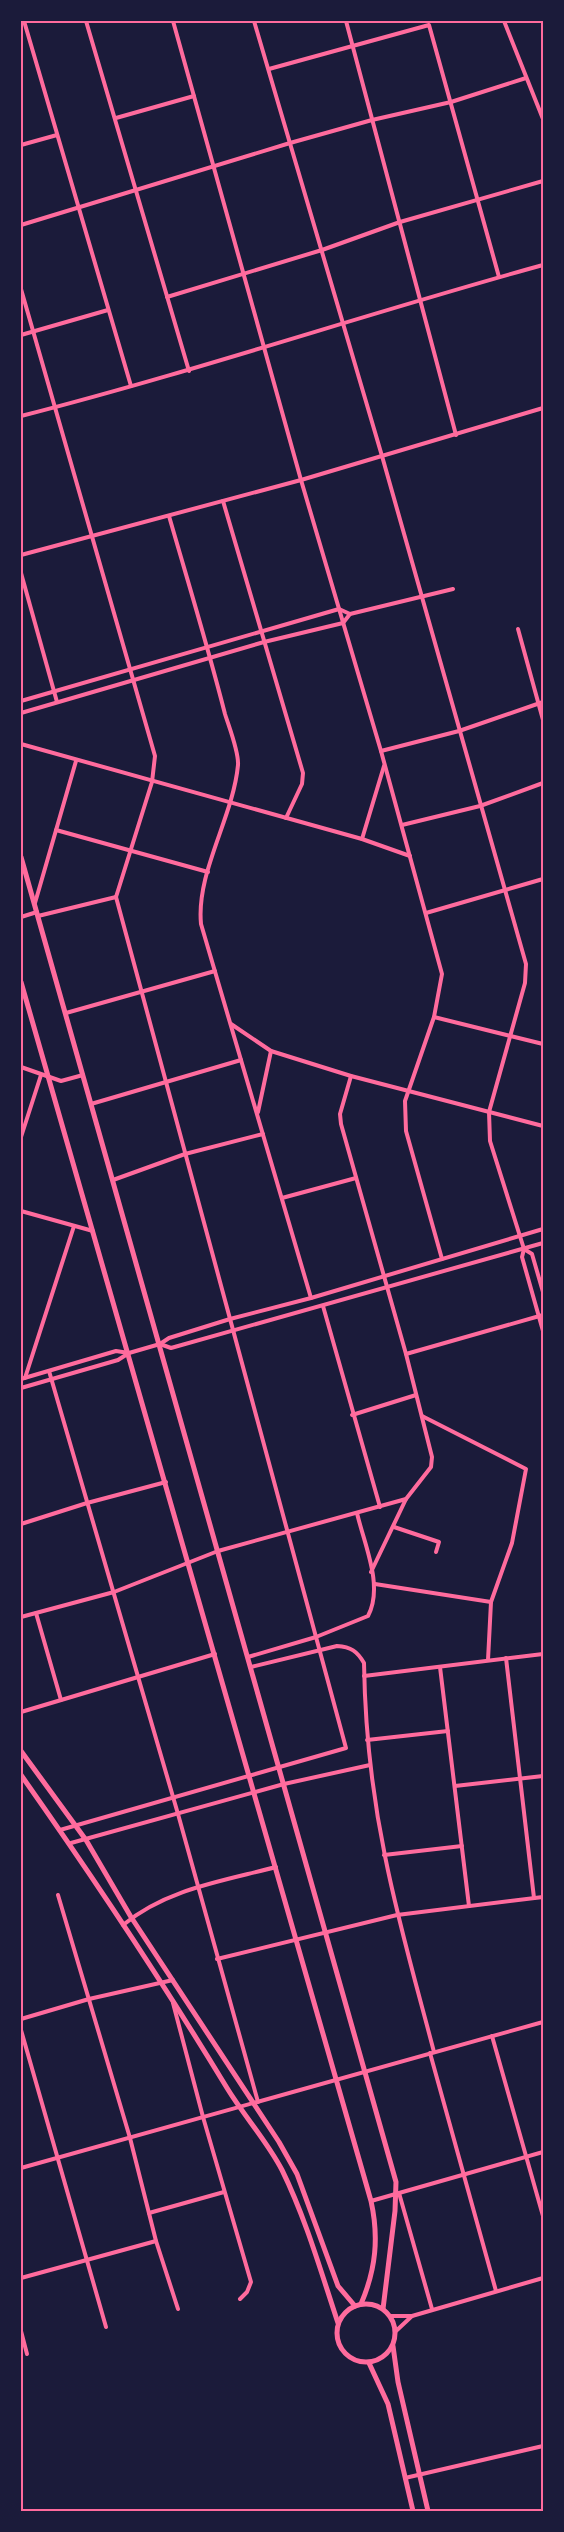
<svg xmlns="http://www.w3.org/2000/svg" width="564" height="2532" font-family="Mulish,sans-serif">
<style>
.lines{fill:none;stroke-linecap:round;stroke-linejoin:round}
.minor{stroke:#ff6b9d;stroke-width:4}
.tertiary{stroke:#ff6b9d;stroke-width:5}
.neatline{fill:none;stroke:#ff6b9d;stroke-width:2}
</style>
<rect width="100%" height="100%" fill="#1b1b3a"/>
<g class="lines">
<g class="minor">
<polyline points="24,21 131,386"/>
<polyline points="86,21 189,371"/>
<polyline points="173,21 301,480 381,751 442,974 434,1017 405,1101 406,1131 442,1259"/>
<polyline points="254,21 382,456 526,964 525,983 489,1112 490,1141 524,1249 522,1257 543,1331"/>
<polyline points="346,21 456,435"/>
<polyline points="504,21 543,119"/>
<polyline points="269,69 429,25 499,277"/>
<polyline points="116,118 194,96"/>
<polyline points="21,145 57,135"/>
<polyline points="21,225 290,143 372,120 451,102 526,78"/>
<polyline points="21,289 155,756 152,782 116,897"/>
<polyline points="167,297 322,250 400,222 543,181"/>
<polyline points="21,335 108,310"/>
<path d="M21,416C197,371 368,313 543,265"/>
<polyline points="223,501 303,773 302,784 286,818"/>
<path d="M169,516C188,582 208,647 225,714C229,727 239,752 238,765C233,818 196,872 201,924L311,1298"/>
<polyline points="21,555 301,480 543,408"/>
<polyline points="21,573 57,702"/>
<polyline points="518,629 543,720"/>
<polyline points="21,701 339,609 350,614"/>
<polyline points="21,713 264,642 343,623 350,614 453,589"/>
<polyline points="21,744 362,839 410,856"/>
<polyline points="381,751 459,731 543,702"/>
<polyline points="402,825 480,806 543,783"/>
<polyline points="56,830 208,872"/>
<polyline points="362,839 384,766"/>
<polyline points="35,903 76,761"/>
<polyline points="426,913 543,879"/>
<polyline points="38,916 116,897"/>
<polyline points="21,917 37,912"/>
<polyline points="66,1013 215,971"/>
<polyline points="434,1017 543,1044"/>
<polyline points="231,1024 271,1051 351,1076 543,1126"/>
<polyline points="21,1067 61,1081 83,1075"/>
<polyline points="91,1104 241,1060"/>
<polyline points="258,1112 271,1051"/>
<polyline points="21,1137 41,1075"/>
<polyline points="113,1180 185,1154 263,1134"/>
<polyline points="282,1198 356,1178"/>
<polyline points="21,1211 93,1231"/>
<polyline points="524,1249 532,1254 543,1292"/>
<polyline points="323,1306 380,1507"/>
<polyline points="160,1344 171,1348 543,1243"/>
<polyline points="406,1354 543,1315"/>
<polyline points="49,1371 178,1814 258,2102"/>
<polyline points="25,1378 74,1226"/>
<polyline points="21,1379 116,1351 129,1353 160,1344 169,1338 230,1319 311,1298 543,1229"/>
<polyline points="21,1388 118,1360 129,1353"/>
<polyline points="352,1415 416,1395"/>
<polyline points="422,1416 526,1469 512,1543 491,1602 488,1660"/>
<polyline points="21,1524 87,1503 166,1482"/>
<polyline points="394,1527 439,1542 436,1552"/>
<polyline points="371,1572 406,1499"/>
<polyline points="375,1584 491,1602"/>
<polyline points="36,1613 61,1700"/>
<polyline points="21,1617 114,1592 218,1551 406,1499 431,1467 432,1457 406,1354 341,1124 340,1114 351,1076"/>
<path d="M248,1657L316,1637L368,1616C384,1586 364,1544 357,1513"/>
<polyline points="506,1658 534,1898"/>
<path d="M251,1667L337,1646C351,1647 357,1651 364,1663C365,1728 372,1793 385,1856C398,1922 417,1987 434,2052"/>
<polyline points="440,1667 469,1906"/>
<polyline points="364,1676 543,1654"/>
<polyline points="21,1712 215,1654"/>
<polyline points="367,1740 448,1731"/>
<polyline points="455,1786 543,1776"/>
<polyline points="60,1830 346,1748 116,897"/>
<polyline points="71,1843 284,1784 370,1765"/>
<polyline points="384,1855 462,1846"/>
<polyline points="58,1895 130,2138 156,2241 178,2309"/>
<path d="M123,1925C166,1889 223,1881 276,1867"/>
<polyline points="217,1959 397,1915 543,1897"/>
<polyline points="173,2003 203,2117 251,2282 247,2292 240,2299"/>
<polyline points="21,2019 89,1999 173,1980"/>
<polyline points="21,2030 106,2327"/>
<polyline points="492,2036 543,2216"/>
<polyline points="430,2053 496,2291"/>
<polyline points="21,2168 543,2022"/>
<polyline points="399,2193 432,2309"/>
<polyline points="371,2201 543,2152"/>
<polyline points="149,2213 224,2192"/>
<polyline points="21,2278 156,2241"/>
<polyline points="390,2316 412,2316 543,2278"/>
<polyline points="21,2331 27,2354"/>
<polyline points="396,2331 412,2316"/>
<polyline points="405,2478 543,2446"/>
</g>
<g class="tertiary">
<polyline points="21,857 396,2182 395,2211 383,2309"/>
<path d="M21,982L371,2201C379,2237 376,2269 361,2304"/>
<polyline points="21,1751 86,1840 131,1917 279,2142 297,2174 338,2286 355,2306"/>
<path d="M21,1775C93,1877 162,1981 227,2088C244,2116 267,2141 282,2170C306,2219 321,2272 338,2323"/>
<circle cx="366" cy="2333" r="29"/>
<polyline points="393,2346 398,2382 428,2511"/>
<polyline points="369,2363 388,2404 413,2511"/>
</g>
</g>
<rect width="564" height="2532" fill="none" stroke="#1b1b3a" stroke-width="45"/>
<rect x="22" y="22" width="520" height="2488" class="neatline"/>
</svg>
